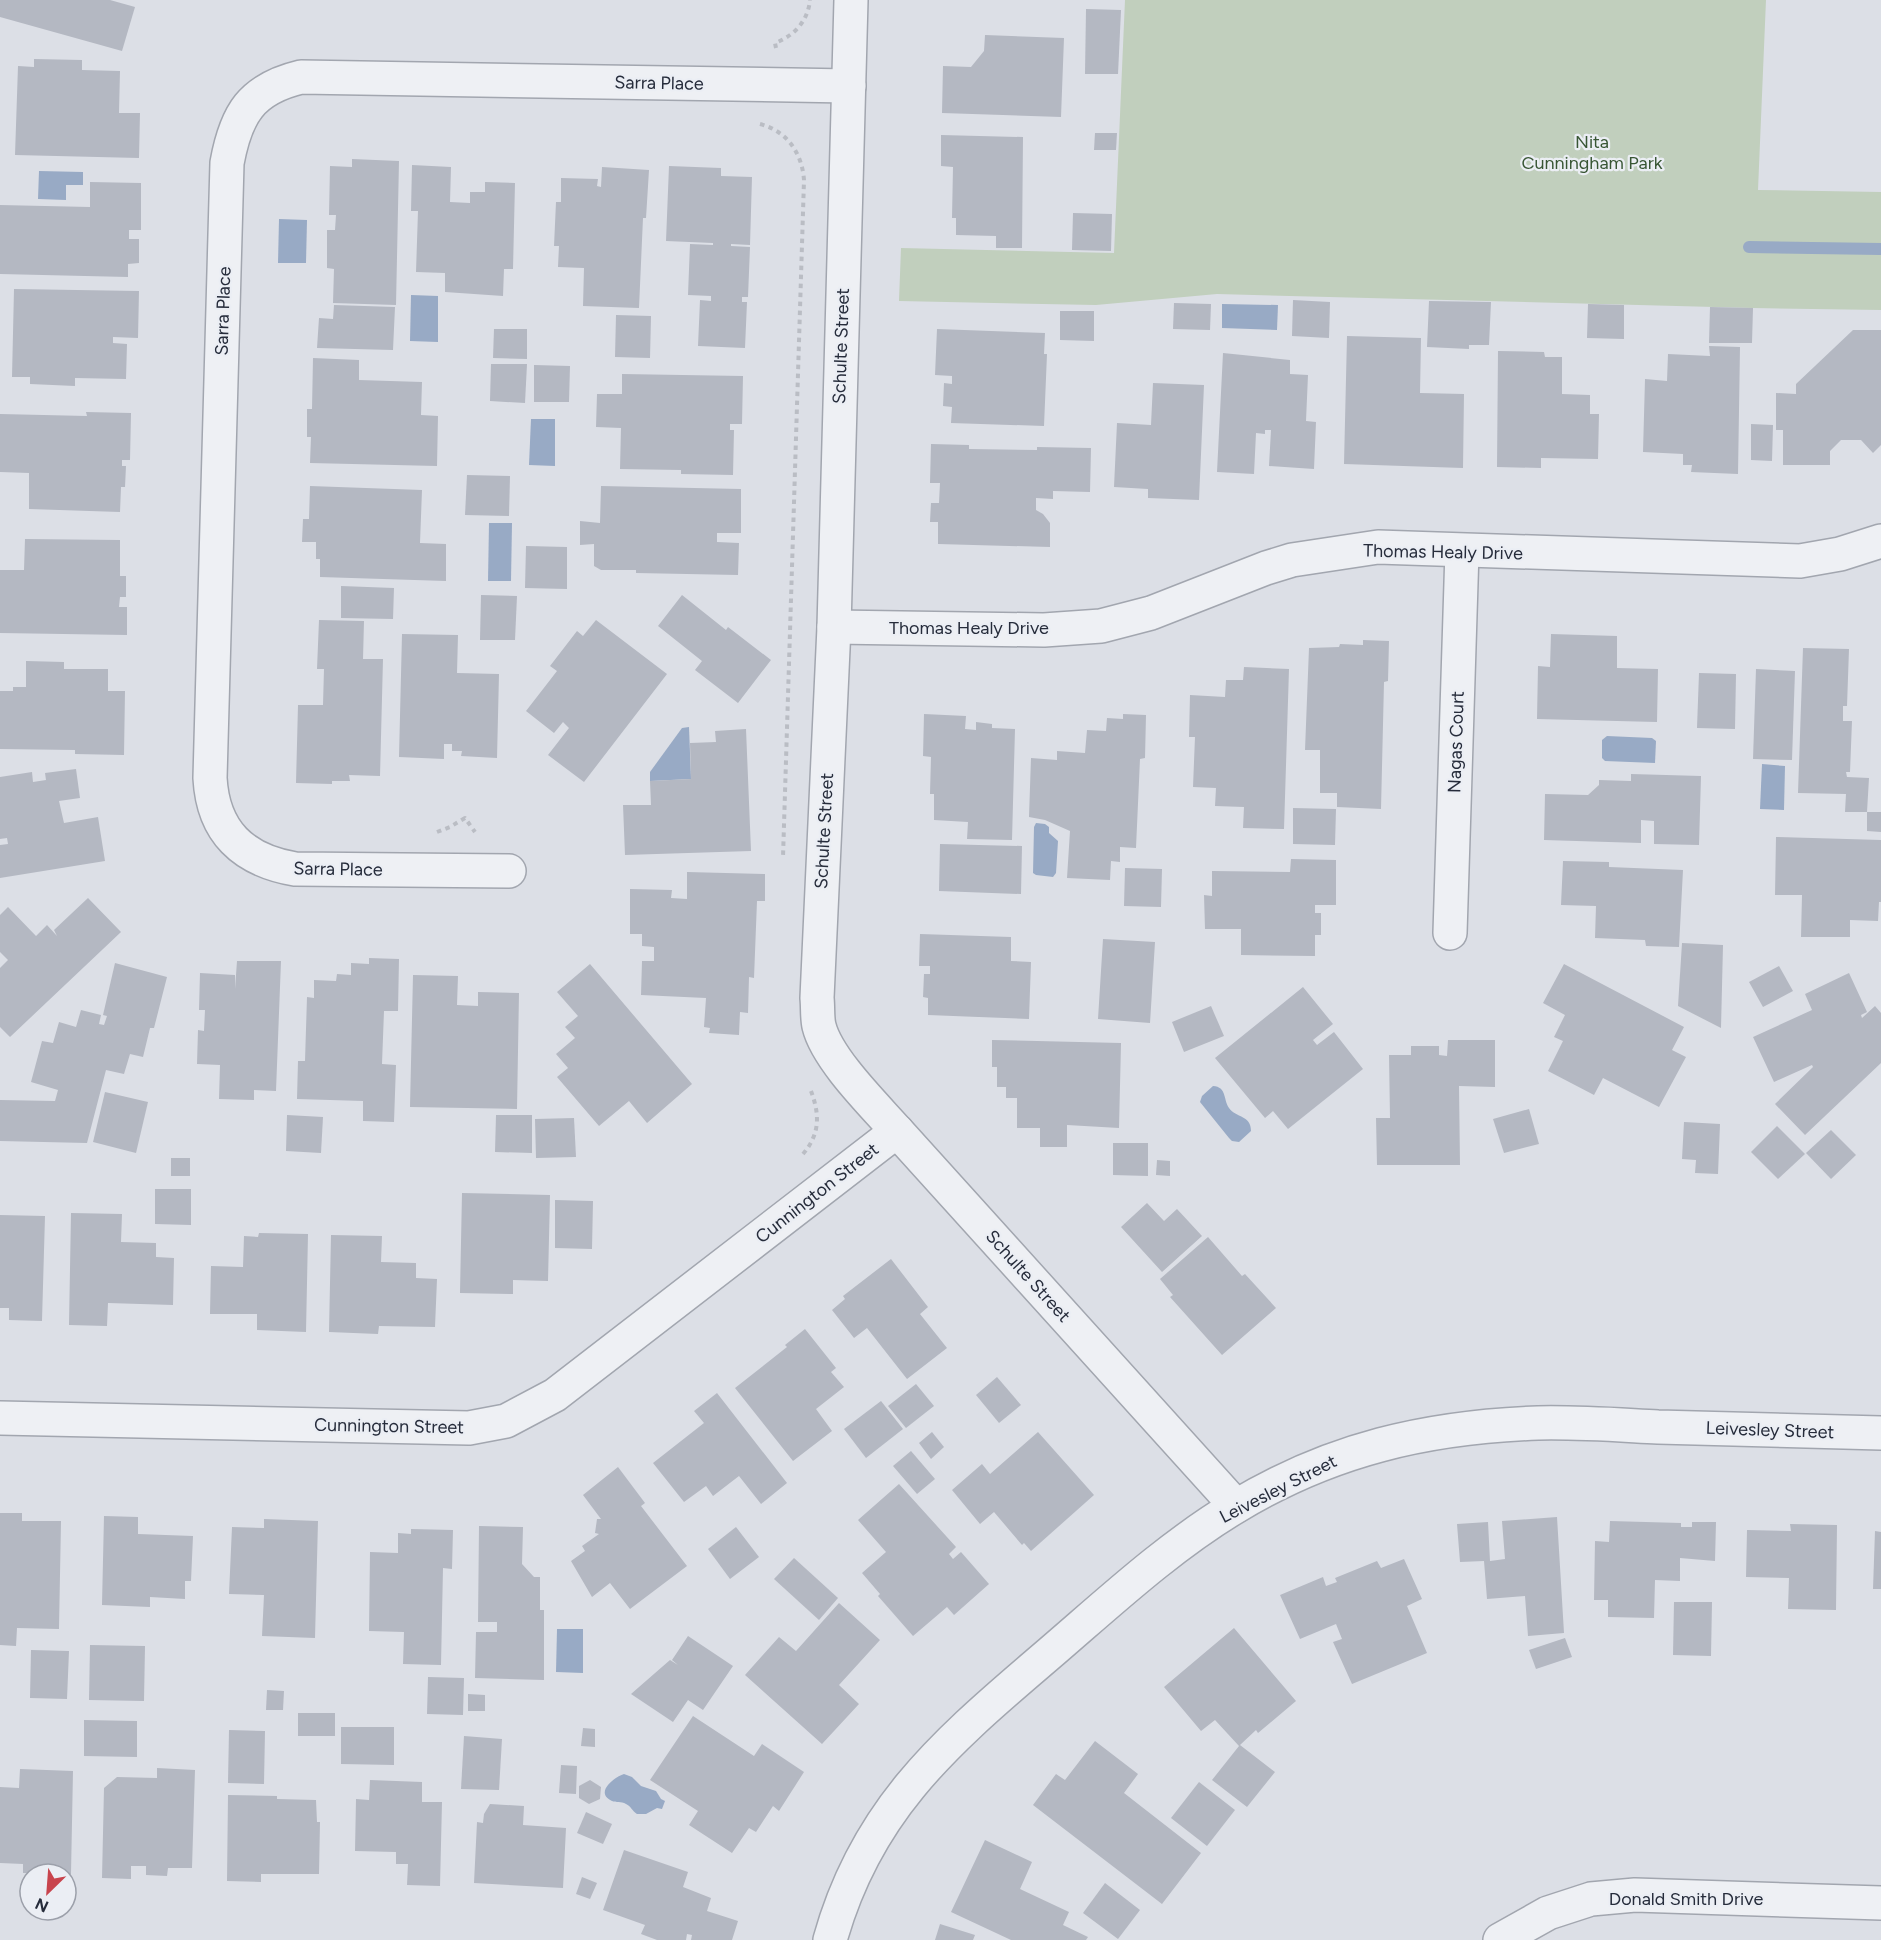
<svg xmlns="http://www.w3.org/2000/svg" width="1881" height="1940" font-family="Figtree,sans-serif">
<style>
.green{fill:#c1cfbd}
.water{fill:#98aac5}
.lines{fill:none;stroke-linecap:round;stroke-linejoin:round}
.stream{stroke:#98aac5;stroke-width:12}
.building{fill:#b4b8c2}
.minor-casing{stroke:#a2a6af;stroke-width:36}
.path{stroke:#babdc4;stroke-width:4;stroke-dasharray:4.5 4.5;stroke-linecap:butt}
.minor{stroke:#eef0f4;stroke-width:33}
.labels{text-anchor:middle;stroke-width:4.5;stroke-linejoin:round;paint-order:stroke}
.street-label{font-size:18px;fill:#262c3b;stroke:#ebeef4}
.park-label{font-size:18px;fill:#385634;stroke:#ebeef4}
</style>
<rect width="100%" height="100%" fill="#dcdfe6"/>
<polygon class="green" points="1125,0 1766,0 1758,190 1881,192 1881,310 1753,308 1217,294 1096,305 899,301 901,248 1114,253"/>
<g class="water">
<polygon points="39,171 83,172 83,185 66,185 66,200 38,199"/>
<polygon points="279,219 307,220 306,263 278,263"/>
<polygon points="411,295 438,296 438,342 410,341"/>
<polygon points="1222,304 1278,305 1277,330 1222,328"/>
<polygon points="531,419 555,419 555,466 529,465"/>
<polygon points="489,523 512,523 511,581 488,581"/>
<polygon points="689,727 691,779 650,781 650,772 682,728"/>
<polygon points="1607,736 1652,738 1656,741 1655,763 1605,761 1602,758 1602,740"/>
<polygon points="1762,764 1785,766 1784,810 1760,809"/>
<polygon points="1036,823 1045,824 1049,827 1049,833 1058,841 1056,873 1053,877 1036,875 1033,873 1034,827"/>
<path d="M1213,1086C1227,1087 1223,1099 1229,1108C1236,1118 1251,1115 1251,1131L1239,1142L1232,1141L1229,1138L1200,1102L1202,1096Z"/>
<polygon points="557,1629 583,1629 583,1673 556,1672"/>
<path d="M624,1774L632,1777L641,1786L656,1791L661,1799L665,1801L662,1809L657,1808L646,1814H637C632,1811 631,1806 626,1804C621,1801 616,1803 612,1801C594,1793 614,1777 624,1774Z"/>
</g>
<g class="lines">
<polyline class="stream" points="1749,247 1881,249"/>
</g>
<g class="building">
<polygon points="0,0 110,0 135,7 122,51 0,17"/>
<polygon points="1086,9 1121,10 1118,74 1085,74"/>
<polygon points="985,35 1064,38 1061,117 942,113 943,66 971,67 984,51"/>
<polygon points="34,59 82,60 82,70 120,71 119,113 140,113 139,158 15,155 18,66 34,67"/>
<polygon points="1095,133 1117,133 1116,150 1094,150"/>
<polygon points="941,135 1023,137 1022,248 996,248 996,236 956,235 956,218 952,218 953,167 941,166"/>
<polygon points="352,159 399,161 396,305 333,303 334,269 327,268 327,230 335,230 336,215 329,215 330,166 352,167"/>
<polygon points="412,165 451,167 450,202 470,203 470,192 485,192 485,182 515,183 513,269 504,269 503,296 445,292 445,273 416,272 418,211 411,211"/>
<polygon points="669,166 721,168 721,176 752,177 750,245 731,244 731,246 750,247 748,297 742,297 742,302 747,302 745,348 698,346 700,300 711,301 711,296 688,295 690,244 713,245 713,243 666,241"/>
<polygon points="602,167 649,170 646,218 643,218 639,308 583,306 584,268 558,267 559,246 554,246 556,202 561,202 561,178 598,179 597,186 601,187"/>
<polygon points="90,182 141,183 141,230 129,230 129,239 139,239 139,263 128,264 128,277 0,274 0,205 90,207"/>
<polygon points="1073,213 1112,214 1111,251 1072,250"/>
<polygon points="14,289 139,291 138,338 113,337 113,343 127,344 126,379 75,378 75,386 30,384 30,377 12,377"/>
<polygon points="1293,300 1330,302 1329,338 1292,336"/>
<polygon points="1429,301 1491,302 1489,345 1469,345 1469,349 1427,347"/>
<polygon points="1174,303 1211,304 1210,330 1173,329"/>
<polygon points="1588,304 1624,305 1624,339 1587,338"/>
<polygon points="334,305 395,307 393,350 317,348 319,318 333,319"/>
<polygon points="1710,307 1753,308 1752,343 1709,343"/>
<polygon points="1060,311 1094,311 1094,341 1060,340"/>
<polygon points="616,315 651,316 650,358 615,357"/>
<polygon points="494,329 527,329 527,359 493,358"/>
<polygon points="937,329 1045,333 1044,354 1047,354 1044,426 951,423 952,407 943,406 944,383 952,384 952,376 935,375"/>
<polygon points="1853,330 1881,330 1881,445 1873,453 1861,440 1841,440 1830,451 1830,465 1783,465 1783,430 1776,430 1776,393 1796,394 1796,384"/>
<polygon points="1347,336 1421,338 1420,393 1464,394 1463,468 1344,464"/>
<polygon points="1709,346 1740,347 1738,474 1691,472 1692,465 1683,465 1683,454 1643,452 1645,379 1667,381 1668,354 1710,356"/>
<polygon points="1498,351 1544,352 1545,357 1562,357 1562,394 1590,395 1590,414 1599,414 1598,459 1541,458 1541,468 1497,467"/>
<polygon points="1223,353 1290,360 1290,374 1308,375 1306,421 1316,422 1314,469 1269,466 1271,430 1265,430 1265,434 1256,433 1254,474 1217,472"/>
<polygon points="313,358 359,360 359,380 422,382 421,415 438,416 437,466 310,463 311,437 307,437 307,409 312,409"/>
<polygon points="491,364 527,364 525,403 490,401"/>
<polygon points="534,365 570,366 569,402 534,402"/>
<polygon points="622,374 743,376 742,424 730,424 730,430 734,430 733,475 681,474 681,470 620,469 621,428 596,427 597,394 622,394"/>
<polygon points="1153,383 1204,385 1199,500 1148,498 1148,489 1114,487 1117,423 1151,425"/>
<polygon points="86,412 131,413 130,460 122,460 122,466 126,466 125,487 121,487 120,512 29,509 29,473 0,472 0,414 87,416"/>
<polygon points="1751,424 1773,425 1772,461 1751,460"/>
<polygon points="931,444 969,445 969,449 1037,450 1037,447 1091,448 1090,492 1053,491 1053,499 1036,498 1036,510 1043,514 1050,523 1050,547 938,544 938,522 930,522 931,503 939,503 940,483 930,483"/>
<polygon points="467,475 510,476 509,516 465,515"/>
<polygon points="310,486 422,490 420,543 446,544 446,581 320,577 320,559 316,559 316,542 302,542 303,519 309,519"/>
<polygon points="601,486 741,489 741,533 717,533 717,542 739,543 738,575 636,573 636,570 601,570 594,566 594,544 580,545 580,521 600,523"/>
<polygon points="25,539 120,540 120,576 126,576 126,597 120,597 119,607 127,607 127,635 0,633 0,570 24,570"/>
<polygon points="526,546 567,547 567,589 525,588"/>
<polygon points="341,586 394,588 393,619 341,618"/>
<polygon points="481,595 517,596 515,640 480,640"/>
<polygon points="682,595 726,630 728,627 771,660 738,703 695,670 702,661 658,626"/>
<polygon points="319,620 364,621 363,659 383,659 380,776 349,775 350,781 332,781 332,784 296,783 298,705 323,705 324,669 317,669"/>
<polygon points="596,620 667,674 584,782 548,755 569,728 563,722 554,733 526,711 557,671 550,666 577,631 583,636"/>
<polygon points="402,634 458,635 457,673 499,674 497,758 461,756 462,751 452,751 452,744 444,744 444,759 399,757"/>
<polygon points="1551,634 1617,636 1617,668 1658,669 1657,722 1537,719 1538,666 1550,667"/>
<polygon points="1363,640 1389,641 1388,681 1384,682 1381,809 1337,807 1337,793 1320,793 1320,750 1305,750 1309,648 1339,647 1340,644 1363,645"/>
<polygon points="1803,648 1849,649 1847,706 1843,706 1843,721 1852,721 1850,772 1846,772 1847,777 1869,778 1867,812 1845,812 1846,794 1798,793"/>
<polygon points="26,661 64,662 64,669 108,669 108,691 125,691 124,755 75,754 75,750 0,749 0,691 13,691 13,687 26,687"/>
<polygon points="1244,667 1289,669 1284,829 1243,828 1244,807 1215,806 1216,788 1193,787 1195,737 1189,737 1190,695 1225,697 1226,680 1243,680"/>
<polygon points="1756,669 1795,671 1792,760 1753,759"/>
<polygon points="1699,673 1736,674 1735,729 1697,728"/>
<polygon points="924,714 966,716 965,729 976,730 976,722 992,724 992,728 1015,729 1012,840 967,839 968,822 934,820 934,794 930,794 931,757 923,756"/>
<polygon points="1123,714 1146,715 1145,758 1140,759 1136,848 1120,847 1120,862 1111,861 1110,880 1067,878 1070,831 1045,820 1029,817 1031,758 1057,760 1057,751 1085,753 1087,730 1106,731 1107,718 1123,719"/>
<polygon points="746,729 751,851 625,855 623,805 651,805 650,781 691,779 690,743 716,742 715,731"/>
<polygon points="76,769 80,798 59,801 64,823 98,817 105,861 0,878 0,845 8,844 7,838 0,839 0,777 32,772 33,782 46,780 45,773"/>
<polygon points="1631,774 1701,776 1699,845 1654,844 1654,821 1641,820 1641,843 1544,840 1545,794 1588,795 1599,785 1599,780 1631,781"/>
<polygon points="1293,808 1336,809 1335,845 1293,844"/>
<polygon points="1867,812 1881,812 1881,832 1867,831"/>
<polygon points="1776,837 1881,840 1881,902 1879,902 1878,921 1850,920 1850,937 1801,937 1802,895 1775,895"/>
<polygon points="940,844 1022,846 1021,894 939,891"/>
<polygon points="1291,859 1336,860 1336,905 1315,905 1315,913 1321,913 1321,935 1315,935 1315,956 1241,955 1241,929 1205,929 1204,895 1212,896 1212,871 1290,872"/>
<polygon points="1563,861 1609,862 1609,867 1683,870 1679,947 1646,946 1645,940 1595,938 1596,906 1561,905"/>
<polygon points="1125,868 1162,869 1161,907 1124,906"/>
<polygon points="687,872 765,874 765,901 757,901 754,978 749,977 748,1013 740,1012 739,1035 709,1033 710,1028 704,1027 706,998 641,995 642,961 654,961 654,947 642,946 642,934 630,934 630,889 672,890 671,898 687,899"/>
<polygon points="88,898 121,932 10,1037 0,1027 0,968 8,960 0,952 0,915 8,907 36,936 47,925 57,936 54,930"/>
<polygon points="920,934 1011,937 1011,961 1031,962 1029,1019 928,1015 928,998 923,997 924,974 930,974 930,966 919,966"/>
<polygon points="1103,939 1155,942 1150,1023 1098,1019"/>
<polygon points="1682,943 1723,945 1721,1028 1678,1006"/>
<polygon points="369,958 399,959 398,1011 384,1011 382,1064 396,1065 394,1122 363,1121 363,1101 297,1099 298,1061 305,1061 307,997 314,998 314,980 336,981 337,974 351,975 351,963 369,964"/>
<polygon points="237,961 281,961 276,1091 254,1090 254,1100 219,1099 220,1065 197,1064 198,1030 204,1031 205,1010 199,1010 200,973 235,975 235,989"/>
<polygon points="115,963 167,977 154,1028 150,1028 143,1057 130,1054 124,1074 106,1070 87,1143 0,1141 0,1100 55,1101 58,1090 31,1082 42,1041 53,1043 59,1022 76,1027 81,1010 101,1015 99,1024 104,1025 107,1016 103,1015"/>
<polygon points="590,964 692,1084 647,1123 629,1101 599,1126 557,1077 568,1068 556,1054 575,1038 565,1027 578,1016 557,992"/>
<polygon points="1564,964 1684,1027 1672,1050 1686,1057 1659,1107 1603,1078 1594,1095 1548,1071 1563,1041 1554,1037 1565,1015 1543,1003"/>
<polygon points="1779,966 1793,991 1763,1007 1749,982"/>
<polygon points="1849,973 1867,1012 1861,1015 1862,1018 1875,1006 1881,1013 1881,1063 1805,1135 1775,1104 1813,1067 1812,1065 1774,1082 1753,1037 1812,1010 1805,994"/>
<polygon points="413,975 458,976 457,1005 478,1006 478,992 519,993 517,1109 410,1107"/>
<polygon points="1303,987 1333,1024 1313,1040 1317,1045 1334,1032 1363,1069 1288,1129 1273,1111 1265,1118 1215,1058"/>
<polygon points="1211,1006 1224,1036 1184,1052 1172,1022"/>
<polygon points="992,1040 1121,1043 1119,1128 1067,1125 1067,1147 1040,1147 1040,1128 1017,1128 1017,1098 1006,1098 1006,1087 997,1087 997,1067 992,1067"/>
<polygon points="1448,1040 1495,1040 1495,1087 1459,1086 1460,1165 1377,1165 1376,1118 1390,1118 1389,1055 1411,1055 1411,1046 1439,1046 1439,1055 1447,1056"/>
<polygon points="105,1092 148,1102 136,1153 93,1142"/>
<polygon points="1529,1109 1539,1144 1504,1153 1493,1119"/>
<polygon points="287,1115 323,1117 321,1153 286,1151"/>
<polygon points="496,1115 532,1115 532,1153 495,1152"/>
<polygon points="574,1118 576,1157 536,1158 535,1119"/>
<polygon points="1684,1122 1720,1124 1718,1174 1695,1173 1696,1160 1682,1159"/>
<polygon points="1777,1126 1805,1154 1778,1179 1751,1152"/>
<polygon points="1831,1130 1856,1155 1831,1179 1806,1153"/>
<polygon points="1113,1143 1148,1143 1148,1176 1113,1175"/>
<rect x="171" y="1158" width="19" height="18"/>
<polygon points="1157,1160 1170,1161 1170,1176 1156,1175"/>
<polygon points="155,1189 191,1189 191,1225 155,1224"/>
<polygon points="462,1193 550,1195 548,1281 513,1280 513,1294 460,1293"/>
<polygon points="555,1200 593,1201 592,1249 555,1248"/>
<polygon points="1147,1203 1164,1221 1177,1209 1202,1236 1162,1272 1121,1227"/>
<polygon points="71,1213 122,1214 121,1242 156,1243 156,1257 174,1258 173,1305 108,1303 107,1326 69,1325"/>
<polygon points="0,1215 45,1216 42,1321 9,1320 9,1308 0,1308"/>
<polygon points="259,1233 308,1234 306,1332 257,1330 257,1314 210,1314 211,1266 243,1267 244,1236 258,1237"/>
<polygon points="331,1235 382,1236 381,1262 416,1263 416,1278 437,1279 435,1327 379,1326 378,1334 329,1332"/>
<polygon points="1208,1237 1242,1276 1245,1274 1276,1308 1222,1355 1170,1297 1173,1295 1160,1279"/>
<polygon points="891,1259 928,1307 920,1314 947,1348 907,1379 867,1328 854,1338 832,1310 845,1299 843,1296"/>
<polygon points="805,1329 836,1368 831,1372 844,1387 816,1409 832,1431 793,1461 735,1388 787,1347 785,1345"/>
<polygon points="997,1377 1021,1405 999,1423 976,1395"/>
<polygon points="916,1384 934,1406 906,1428 888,1406"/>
<polygon points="717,1393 787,1483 761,1504 739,1476 713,1496 706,1486 684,1502 653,1463 704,1423 694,1411"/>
<polygon points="881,1401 903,1429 866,1458 844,1429"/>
<polygon points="932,1432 944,1447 931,1459 919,1443"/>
<polygon points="1038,1432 1094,1495 1031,1551 1024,1543 1022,1545 994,1512 980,1524 952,1490 982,1464 990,1474"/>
<polygon points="911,1451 935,1479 917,1494 893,1466"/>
<polygon points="618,1467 645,1503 641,1506 687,1566 630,1609 610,1583 592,1597 571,1561 585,1551 582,1546 599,1534 595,1533 597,1519 601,1519 583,1495"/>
<polygon points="899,1484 956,1547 949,1554 953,1559 961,1552 989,1584 954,1615 947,1607 913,1636 878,1596 880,1594 862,1573 886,1552 858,1520"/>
<polygon points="0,1513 22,1513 22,1521 61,1521 59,1629 17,1628 16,1646 0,1645"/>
<polygon points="104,1516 138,1517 138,1534 193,1536 191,1581 185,1581 185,1599 150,1597 150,1607 102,1605"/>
<polygon points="1557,1517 1564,1633 1528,1636 1525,1596 1487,1599 1484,1561 1460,1562 1457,1524 1488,1522 1490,1561 1505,1559 1502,1521"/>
<polygon points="264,1519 318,1521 315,1638 262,1636 264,1595 229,1594 232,1527 264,1528"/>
<polygon points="1610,1521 1681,1523 1681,1527 1692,1527 1692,1522 1716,1522 1715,1561 1680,1558 1680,1581 1655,1580 1654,1618 1608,1617 1608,1600 1594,1600 1595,1541 1609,1542"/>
<polygon points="1790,1524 1837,1525 1836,1610 1788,1609 1789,1578 1746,1577 1747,1530 1791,1531"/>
<polygon points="479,1526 523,1527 522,1564 534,1577 540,1577 540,1610 544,1610 544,1680 475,1678 476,1632 497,1632 497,1622 478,1622"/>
<polygon points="736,1527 759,1557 730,1579 708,1549"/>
<polygon points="411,1529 453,1530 452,1569 443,1568 441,1665 403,1664 404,1632 369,1631 370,1552 398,1553 398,1533 411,1534"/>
<polygon points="1875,1531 1881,1532 1881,1589 1873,1589"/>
<polygon points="794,1558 838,1598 819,1620 774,1579"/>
<polygon points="1404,1559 1422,1599 1407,1606 1427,1653 1352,1684 1333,1642 1342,1639 1336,1624 1300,1639 1280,1595 1323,1577 1326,1586 1337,1582 1335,1578 1377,1561 1381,1568"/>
<polygon points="1674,1602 1712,1602 1711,1656 1673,1655"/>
<polygon points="839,1603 880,1640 839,1685 859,1704 822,1744 745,1675 779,1637 796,1651"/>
<polygon points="1234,1628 1296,1701 1258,1733 1256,1730 1240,1745 1275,1772 1247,1807 1212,1780 1239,1746 1215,1720 1201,1731 1164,1687"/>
<polygon points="688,1636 733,1666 703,1710 688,1700 673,1722 631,1694 670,1660 678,1665 672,1660"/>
<polygon points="1565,1638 1572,1657 1536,1669 1529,1650"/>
<polygon points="90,1645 145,1646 144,1701 89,1700"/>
<polygon points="31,1650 69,1651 67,1699 30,1698"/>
<polygon points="428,1677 464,1678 463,1715 427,1714"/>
<polygon points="267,1690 284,1691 283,1710 266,1710"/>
<polygon points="468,1694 485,1695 485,1711 468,1711"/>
<rect x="298" y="1713" width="37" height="23"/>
<polygon points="693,1716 754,1756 762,1744 804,1772 779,1811 773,1806 756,1832 749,1828 732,1853 689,1825 698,1811 650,1780"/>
<polygon points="84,1720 137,1721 137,1757 84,1756"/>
<polygon points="341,1727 394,1727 394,1765 341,1764"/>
<polygon points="583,1728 595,1729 595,1747 581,1746"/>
<polygon points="229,1730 265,1731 264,1784 228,1783"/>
<polygon points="464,1736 502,1739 499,1790 461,1789"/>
<polygon points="1095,1741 1138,1774 1124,1793 1201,1853 1162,1904 1033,1805 1056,1774 1065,1780"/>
<polygon points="561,1765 577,1766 576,1794 559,1793"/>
<polygon points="157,1768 195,1770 192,1868 168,1868 167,1876 146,1875 146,1866 131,1866 131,1879 102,1878 104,1788 117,1777 157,1778"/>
<polygon points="20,1769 73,1771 71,1874 23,1873 23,1864 0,1863 0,1787 19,1788"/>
<polygon points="370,1780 422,1782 422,1802 442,1802 440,1886 407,1885 408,1864 396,1864 396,1852 355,1851 356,1799 369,1800"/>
<polygon points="590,1780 601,1787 600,1799 589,1804 579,1798 579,1786"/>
<polygon points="1199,1782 1235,1810 1207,1846 1171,1818"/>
<polygon points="228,1795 277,1796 277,1799 316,1800 317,1822 320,1822 319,1874 261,1874 261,1882 227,1881"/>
<polygon points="490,1804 524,1806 523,1825 566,1828 563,1888 474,1883 477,1822 483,1823 484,1814"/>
<polygon points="586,1812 612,1824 603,1844 577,1833"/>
<polygon points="985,1840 1032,1862 1020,1889 1069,1912 1063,1925 1088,1937 1086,1940 1011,1940 951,1912"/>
<polygon points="624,1850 688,1872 683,1887 711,1898 707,1911 738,1921 732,1940 691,1940 692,1935 687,1934 686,1940 657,1940 641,1934 645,1925 603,1910"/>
<polygon points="582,1877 597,1883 590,1899 576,1894"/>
<polygon points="1105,1883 1140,1910 1118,1939 1083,1913"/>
<polygon points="940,1924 975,1935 973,1940 935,1940"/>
</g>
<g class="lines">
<g class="minor-casing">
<g id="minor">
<path d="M851,0L834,627L817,998C818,1007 817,1018 819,1026C827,1059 874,1105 897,1131L1236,1506"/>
<polyline points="834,627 1044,630 1101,626 1151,613 1266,568 1292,560 1378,547 1800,561 1840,554 1881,541"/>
<path d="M509,871L295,869C243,860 213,832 210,778L227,163C236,114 251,89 301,77L849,86"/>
<polyline points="1450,933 1462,551"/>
<polyline points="0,1418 469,1428 506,1421 555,1395 897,1131"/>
<path d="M830,1940C865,1814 940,1747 1036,1665C1100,1611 1162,1551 1235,1507C1331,1449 1427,1427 1538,1423C1578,1422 1618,1425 1658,1427C1733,1429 1807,1431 1881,1433"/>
<polyline points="1500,1940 1548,1913 1591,1899 1635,1895 1881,1903"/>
</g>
</g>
<g class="path">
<path d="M776,48L775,43C794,36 808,21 810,0"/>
<path d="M760,124C787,131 802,153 804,180L783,857"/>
<polyline points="437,832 450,827 465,818 475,832"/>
<path d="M803,1154C820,1134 820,1115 811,1091"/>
</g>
<use href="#minor" class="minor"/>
</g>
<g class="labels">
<g class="street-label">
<text transform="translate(659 83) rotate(1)" y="6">Sarra Place</text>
<text transform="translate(223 311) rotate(-88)" y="6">Sarra Place</text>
<text transform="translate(841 346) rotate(-88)" y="6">Schulte Street</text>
<text transform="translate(1443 552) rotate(1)" y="6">Thomas Healy Drive</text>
<text x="969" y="634">Thomas Healy Drive</text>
<text transform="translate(1456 742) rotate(-88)" y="6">Nagas Court</text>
<text transform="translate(824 831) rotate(-87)" y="6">Schulte Street</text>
<text transform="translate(338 869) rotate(1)" y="6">Sarra Place</text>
<text transform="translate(817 1193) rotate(-38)" y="6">Cunnington Street</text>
<text transform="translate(1028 1276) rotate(48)" y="6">Schulte Street</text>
<text transform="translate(389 1426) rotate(1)" y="6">Cunnington Street</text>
<text transform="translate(1770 1430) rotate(2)" y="6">Leivesley Street</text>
<text transform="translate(1278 1489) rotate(-27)" y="6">Leivesley Street</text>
<text x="1686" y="1905">Donald Smith Drive</text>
</g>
<g class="park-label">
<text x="1592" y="148">Nita<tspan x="1592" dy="21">Cunningham Park</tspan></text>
</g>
</g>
<g transform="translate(48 1892) rotate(205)"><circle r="28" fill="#ebeef4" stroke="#9ca0aa" stroke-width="1.5"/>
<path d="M0-4.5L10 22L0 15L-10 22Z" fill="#c8444d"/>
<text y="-9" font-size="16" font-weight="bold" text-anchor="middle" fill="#262c3b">N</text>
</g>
</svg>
